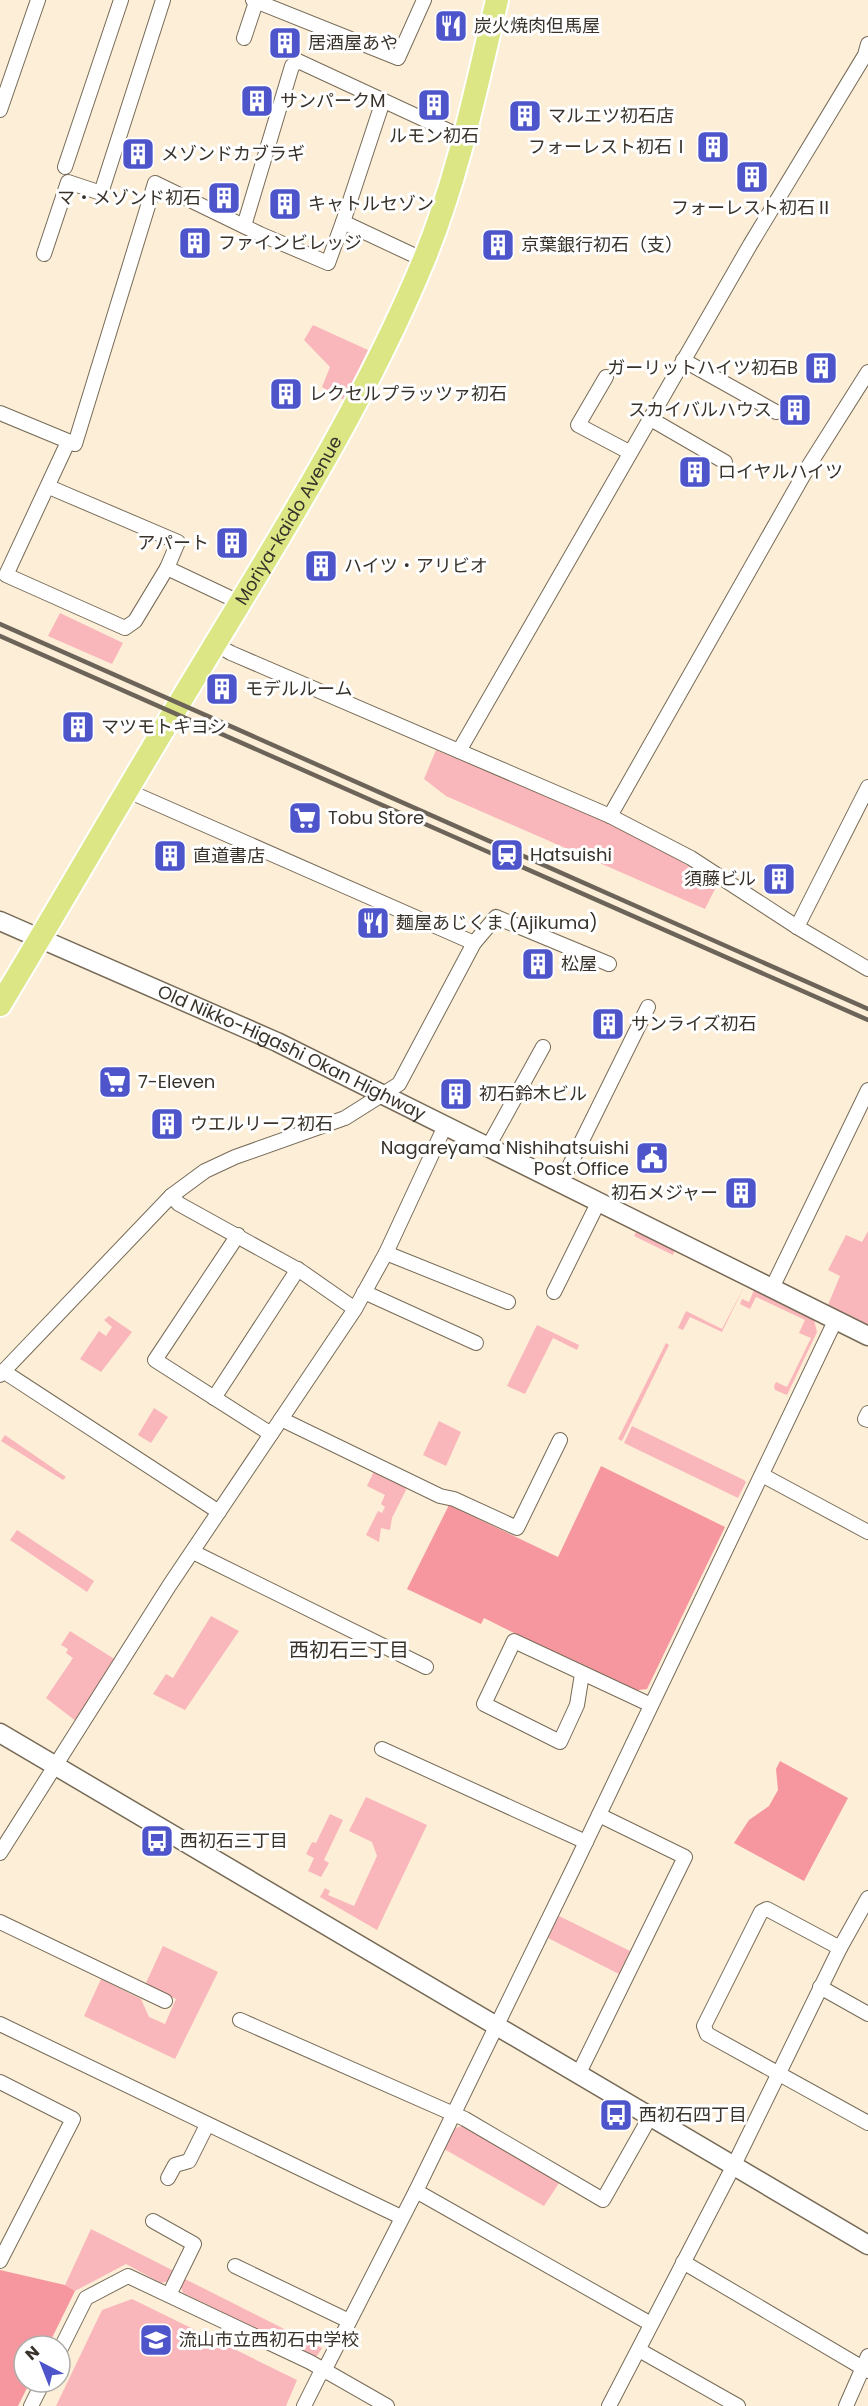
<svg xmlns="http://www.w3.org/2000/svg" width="868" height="2406" font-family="Poppins,'Noto Sans JP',sans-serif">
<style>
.green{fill:#fab7bb}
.forest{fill:#f6979f}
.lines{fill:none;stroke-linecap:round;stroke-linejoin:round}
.minor-casing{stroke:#776b57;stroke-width:16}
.tertiary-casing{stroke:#776b57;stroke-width:21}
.primary-casing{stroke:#fff;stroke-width:26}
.minor{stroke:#fff;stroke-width:14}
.tertiary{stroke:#fff;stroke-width:18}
.primary{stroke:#dde685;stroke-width:22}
.rail{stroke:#6c6458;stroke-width:4.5}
.labels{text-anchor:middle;stroke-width:6;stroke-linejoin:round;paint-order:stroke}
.poi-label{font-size:18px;fill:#38322a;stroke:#fff;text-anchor:start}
.street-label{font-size:18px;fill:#38322a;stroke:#fff}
.neighbourhood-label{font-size:20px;fill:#38322a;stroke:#fff}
</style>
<rect width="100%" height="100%" fill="#fceed7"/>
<g class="green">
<polygon points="313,325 368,350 344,400 322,387 330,367 304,340"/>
<polygon points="60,613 123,643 112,664 48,636"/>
<path d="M436,750C531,790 632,825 717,885L705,909L446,796L424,779Z"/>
<polygon points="637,1230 675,1250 673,1255 634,1236"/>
<polygon points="868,1231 868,1325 828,1305 840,1276 828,1270 846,1235 862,1242"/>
<polygon points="745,1285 722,1332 690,1317 683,1330 678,1328 686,1311 722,1329"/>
<polygon points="754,1290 814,1320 817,1332 787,1395 775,1390 774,1386 776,1382 787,1387 811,1338 799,1333 805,1320 756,1297 750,1309 740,1304 742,1299 749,1302"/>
<polygon points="109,1316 132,1332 101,1372 80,1359 99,1331 106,1336 112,1327 104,1320"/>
<polygon points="537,1325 579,1345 577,1350 553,1338 525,1394 507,1386"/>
<polygon points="666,1343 669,1345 622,1441 618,1439"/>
<polygon points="154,1408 168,1417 151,1443 138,1435"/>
<polygon points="439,1421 461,1432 446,1466 423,1455"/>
<polygon points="632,1426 744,1480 746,1482 738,1498 624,1443"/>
<polygon points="5,1435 66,1477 63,1480 1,1441"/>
<polygon points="374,1471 405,1486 406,1490 392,1518 390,1530 381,1528 379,1542 366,1535 378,1511 382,1513 385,1507 381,1504 385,1495 367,1486"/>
<polygon points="17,1530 94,1581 87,1592 10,1540"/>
<polygon points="211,1616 239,1631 185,1710 153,1694 166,1674 173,1678"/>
<polygon points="70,1631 116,1660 77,1722 46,1698 73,1658 66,1653 68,1649 61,1645"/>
<polygon points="366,1797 427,1825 377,1930 320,1897 325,1888 330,1891 328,1895 354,1906 377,1856 372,1842 349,1831"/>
<polygon points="330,1814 343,1820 324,1860 329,1863 321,1877 308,1871 314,1858 306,1854 312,1842 316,1843"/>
<polygon points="559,1916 630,1951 619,1974 548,1938"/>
<polygon points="163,1946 218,1972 175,2059 84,2016 101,1979 141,1999 149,2017 165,2024 176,1999 145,1985"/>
<polygon points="462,2126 559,2183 544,2206 444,2149 455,2128"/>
<polygon points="91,2229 174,2271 169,2281 161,2283 126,2264 75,2291 65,2285"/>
<polygon points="185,2279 322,2348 317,2356 313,2356 183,2293 181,2287"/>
<polygon points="132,2299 297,2380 286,2406 56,2406 102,2310"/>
</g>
<g class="forest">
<polygon points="601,1466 725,1527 647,1689 631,1691 484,1618 481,1624 407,1589 449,1505 558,1557"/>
<polygon points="780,1761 848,1798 804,1881 734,1843 749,1820 769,1806 778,1790 776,1769"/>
<polygon points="0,2270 65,2285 75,2291 48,2346 24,2346 24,2382 30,2382 18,2406 0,2406"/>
</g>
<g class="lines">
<g class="minor-casing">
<g id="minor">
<polyline points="253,0 398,58 424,0"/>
<polyline points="244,38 256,2"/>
<polyline points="0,110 38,0"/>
<polyline points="65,167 121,0"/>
<polyline points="343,222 383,101"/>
<polyline points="244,226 292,66 298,61 464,138"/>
<polyline points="44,254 68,182 101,193 163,0"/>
<polyline points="683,360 776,412"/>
<polyline points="606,377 578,425 629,452"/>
<polyline points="0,413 75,444 155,183 260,234 328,263 343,222 424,260"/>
<polyline points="649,418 725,462"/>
<polyline points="68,442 6,575 125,628 135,621 167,568"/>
<polyline points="49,487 178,542 167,568 241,603"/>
<polyline points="215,644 231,653 610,816 691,858 797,927 868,969"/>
<polyline points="459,751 750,245 865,55 868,44"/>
<polyline points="128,791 474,943"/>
<polyline points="610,816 808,467 868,372"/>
<polyline points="797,927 868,787"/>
<polyline points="488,1147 543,1047"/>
<polyline points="561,1183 648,1007"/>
<polyline points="171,1196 179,1204 302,1272 355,1309"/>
<polyline points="238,1235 155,1360 271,1434"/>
<polyline points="386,1253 508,1302"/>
<polyline points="772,1288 868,1090"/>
<polyline points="364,1292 476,1343"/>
<polyline points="554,1292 599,1201"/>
<polyline points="3,1371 219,1512"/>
<polyline points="0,1375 171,1196 205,1171 235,1157 345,1118 399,1084 474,943 496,917 609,964"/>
<polyline points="214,1398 298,1269"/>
<polyline points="868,1413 865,1419 868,1420"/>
<polyline points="281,1419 440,1496 454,1499 517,1528 560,1440"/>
<polyline points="762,1475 868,1532"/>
<polyline points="193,1552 426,1667"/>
<polyline points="582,1674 577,1705 560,1742 484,1704 514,1641 651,1705"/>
<polyline points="382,1749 586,1842"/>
<polyline points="0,1853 169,1586 355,1309 386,1253 445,1126"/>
<polyline points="0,1922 165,2001"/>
<polyline points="840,1948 767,1909 761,1912 704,2026 707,2034 868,2123"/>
<polyline points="820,1987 868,2014"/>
<polyline points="240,2020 465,2119 603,2200 650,2117"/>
<polyline points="0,2024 401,2217"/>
<polyline points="578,2075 685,1857 599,1815"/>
<polyline points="0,2082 73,2119 0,2261"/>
<polyline points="168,2178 175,2165 189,2161 207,2125"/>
<polyline points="416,2191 651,2324"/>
<polyline points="153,2221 194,2244 169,2295"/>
<polyline points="683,2262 868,2371"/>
<polyline points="235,2266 349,2321"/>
<polyline points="60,2350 86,2298 128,2276 310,2362 387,2406"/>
<polyline points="639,2350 738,2406"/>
<polyline points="31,2406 43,2382"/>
<polyline points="304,2406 319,2376 324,2371 416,2191 573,1869 836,1319"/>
<polyline points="609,2406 733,2167 840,1948 868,1898"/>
<polyline points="846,2406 868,2356"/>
</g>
</g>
<g class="tertiary-casing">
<g id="tertiary">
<path id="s1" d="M0,921L277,1042L868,1336"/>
<polyline points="0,1733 868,2245"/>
</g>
</g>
<g class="primary-casing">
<g id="primary">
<path id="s2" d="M0,1005C68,892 134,777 203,664C282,533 364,404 423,262C458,178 476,88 497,0"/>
</g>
</g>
<use href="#minor" class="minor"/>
<use href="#tertiary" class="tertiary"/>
<use href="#primary" class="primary"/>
<g class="rail">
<polyline points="0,624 868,1009"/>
<polyline points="0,636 868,1020"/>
</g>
</g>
<defs>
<g id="restaurant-square" transform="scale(1.725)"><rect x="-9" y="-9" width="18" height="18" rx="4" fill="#4e54ca" stroke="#fff"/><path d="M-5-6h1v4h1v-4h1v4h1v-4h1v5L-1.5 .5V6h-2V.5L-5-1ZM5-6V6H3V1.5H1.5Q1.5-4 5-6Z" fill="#fff"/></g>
<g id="building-square" transform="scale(1.725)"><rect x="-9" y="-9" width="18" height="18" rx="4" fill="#4e54ca" stroke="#fff"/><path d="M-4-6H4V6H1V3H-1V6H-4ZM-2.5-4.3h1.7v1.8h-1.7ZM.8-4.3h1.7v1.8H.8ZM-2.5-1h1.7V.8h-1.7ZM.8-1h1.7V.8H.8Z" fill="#fff"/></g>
<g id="supermarket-square" transform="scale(1.725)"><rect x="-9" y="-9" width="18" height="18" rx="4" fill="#4e54ca" stroke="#fff"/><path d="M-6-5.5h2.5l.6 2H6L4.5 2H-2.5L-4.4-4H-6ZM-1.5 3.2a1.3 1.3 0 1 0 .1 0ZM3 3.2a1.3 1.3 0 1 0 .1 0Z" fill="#fff"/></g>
<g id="station-square" transform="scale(1.725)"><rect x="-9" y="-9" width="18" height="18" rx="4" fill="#4e54ca" stroke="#fff"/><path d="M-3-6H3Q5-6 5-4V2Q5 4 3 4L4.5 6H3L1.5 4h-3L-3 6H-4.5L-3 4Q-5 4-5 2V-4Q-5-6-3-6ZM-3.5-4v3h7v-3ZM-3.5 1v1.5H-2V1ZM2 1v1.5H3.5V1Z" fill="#fff"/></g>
<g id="civic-square" transform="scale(1.725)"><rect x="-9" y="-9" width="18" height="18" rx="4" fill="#4e54ca" stroke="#fff"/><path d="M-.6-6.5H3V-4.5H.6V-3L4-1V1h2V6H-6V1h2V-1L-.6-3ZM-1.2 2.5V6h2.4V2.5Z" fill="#fff"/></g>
<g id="bus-square" transform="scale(1.725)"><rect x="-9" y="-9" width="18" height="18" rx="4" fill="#4e54ca" stroke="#fff"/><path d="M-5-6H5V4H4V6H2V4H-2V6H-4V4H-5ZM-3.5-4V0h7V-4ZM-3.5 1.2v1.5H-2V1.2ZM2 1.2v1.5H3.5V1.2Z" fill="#fff"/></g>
<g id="school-square" transform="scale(1.725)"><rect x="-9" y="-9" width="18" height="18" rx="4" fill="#4e54ca" stroke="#fff"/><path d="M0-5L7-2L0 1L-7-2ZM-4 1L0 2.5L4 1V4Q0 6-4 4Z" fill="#fff"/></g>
</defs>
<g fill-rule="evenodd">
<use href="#restaurant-square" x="451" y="26"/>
<use href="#building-square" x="285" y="43"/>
<use href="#building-square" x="257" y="101"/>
<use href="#building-square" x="434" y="105"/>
<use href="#building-square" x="525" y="116"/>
<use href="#building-square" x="713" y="147"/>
<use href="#building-square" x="138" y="154"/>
<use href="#building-square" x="752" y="177"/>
<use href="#building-square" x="224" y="198"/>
<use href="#building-square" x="285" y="204"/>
<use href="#building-square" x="195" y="243"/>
<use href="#building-square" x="498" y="245"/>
<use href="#building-square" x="821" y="368"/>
<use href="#building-square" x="286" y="394"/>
<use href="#building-square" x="795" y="410"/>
<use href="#building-square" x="695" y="472"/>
<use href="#building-square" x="232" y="543"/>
<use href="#building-square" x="321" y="566"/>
<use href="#building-square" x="222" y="689"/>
<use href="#building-square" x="78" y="727"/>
<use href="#supermarket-square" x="305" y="818"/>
<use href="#station-square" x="507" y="855"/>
<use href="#building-square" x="170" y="856"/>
<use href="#building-square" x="779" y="879"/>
<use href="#restaurant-square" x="373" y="923"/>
<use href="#building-square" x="538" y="964"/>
<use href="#building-square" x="608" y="1024"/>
<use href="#supermarket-square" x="115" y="1082"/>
<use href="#building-square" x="456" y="1094"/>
<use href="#building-square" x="167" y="1124"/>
<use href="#civic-square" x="652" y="1158"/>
<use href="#building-square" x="741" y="1193"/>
<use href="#bus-square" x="157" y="1841"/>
<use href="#bus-square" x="616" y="2115"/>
<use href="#school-square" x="156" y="2340"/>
</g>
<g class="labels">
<g class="poi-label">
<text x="474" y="32">炭火焼肉但馬屋</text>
<text x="308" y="49">居酒屋あや</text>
<text x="280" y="107">サンパークM</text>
<text x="548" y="122">マルエツ初石店</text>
<text x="434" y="142" text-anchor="middle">ルモン初石</text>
<text x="690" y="153" text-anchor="end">フォーレスト初石Ⅰ</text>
<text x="161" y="160">メゾンドカブラギ</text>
<text x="201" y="204" text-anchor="end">マ・メゾンド初石</text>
<text x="308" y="210">キャトルセゾン</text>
<text x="752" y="214" text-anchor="middle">フォーレスト初石Ⅱ</text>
<text x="218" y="249">ファインビレッジ</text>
<text x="521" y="251">京葉銀行初石（支）</text>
<text x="798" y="374" text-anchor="end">ガーリットハイツ初石B</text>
<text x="309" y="400">レクセルプラッツァ初石</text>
<text x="772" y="416" text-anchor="end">スカイバルハウス</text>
<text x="718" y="478">ロイヤルハイツ</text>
<text x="209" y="549" text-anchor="end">アパート</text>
<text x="344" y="572">ハイツ・アリビオ</text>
<text x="245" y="695">モデルルーム</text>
<text x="101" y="733">マツモトキヨシ</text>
<text x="328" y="824">Tobu Store</text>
<text x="530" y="861">Hatsuishi</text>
<text x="193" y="862">直道書店</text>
<text x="756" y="885" text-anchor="end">須藤ビル</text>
<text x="396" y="929">麺屋あじくま (Ajikuma)</text>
<text x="561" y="970">松屋</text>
<text x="631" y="1030">サンライズ初石</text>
<text x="138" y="1088">7-Eleven</text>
<text x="479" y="1100">初石鈴木ビル</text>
<text x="190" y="1130">ウエルリーフ初石</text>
<text x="629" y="1154" text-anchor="end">Nagareyama Nishihatsuishi<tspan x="629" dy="21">Post Office</tspan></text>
<text x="718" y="1199" text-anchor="end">初石メジャー</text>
<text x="180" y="1847">西初石三丁目</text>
<text x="639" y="2121">西初石四丁目</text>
<text x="179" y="2346">流山市立西初石中学校</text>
</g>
<g class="street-label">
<text dy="6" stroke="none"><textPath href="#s2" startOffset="564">Moriya-kaido Avenue</textPath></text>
<text dy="6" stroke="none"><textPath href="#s1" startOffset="320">Old Nikko-Higashi Okan Highway</textPath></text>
</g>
<g class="neighbourhood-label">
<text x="349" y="1657">西初石三丁目</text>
</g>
</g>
<g transform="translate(42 2364) rotate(318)"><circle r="28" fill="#ffffff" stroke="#afadaa" stroke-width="1.5"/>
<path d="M0-4.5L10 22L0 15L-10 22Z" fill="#4e54ca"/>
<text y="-9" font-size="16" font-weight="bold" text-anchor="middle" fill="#38322a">N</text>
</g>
</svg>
